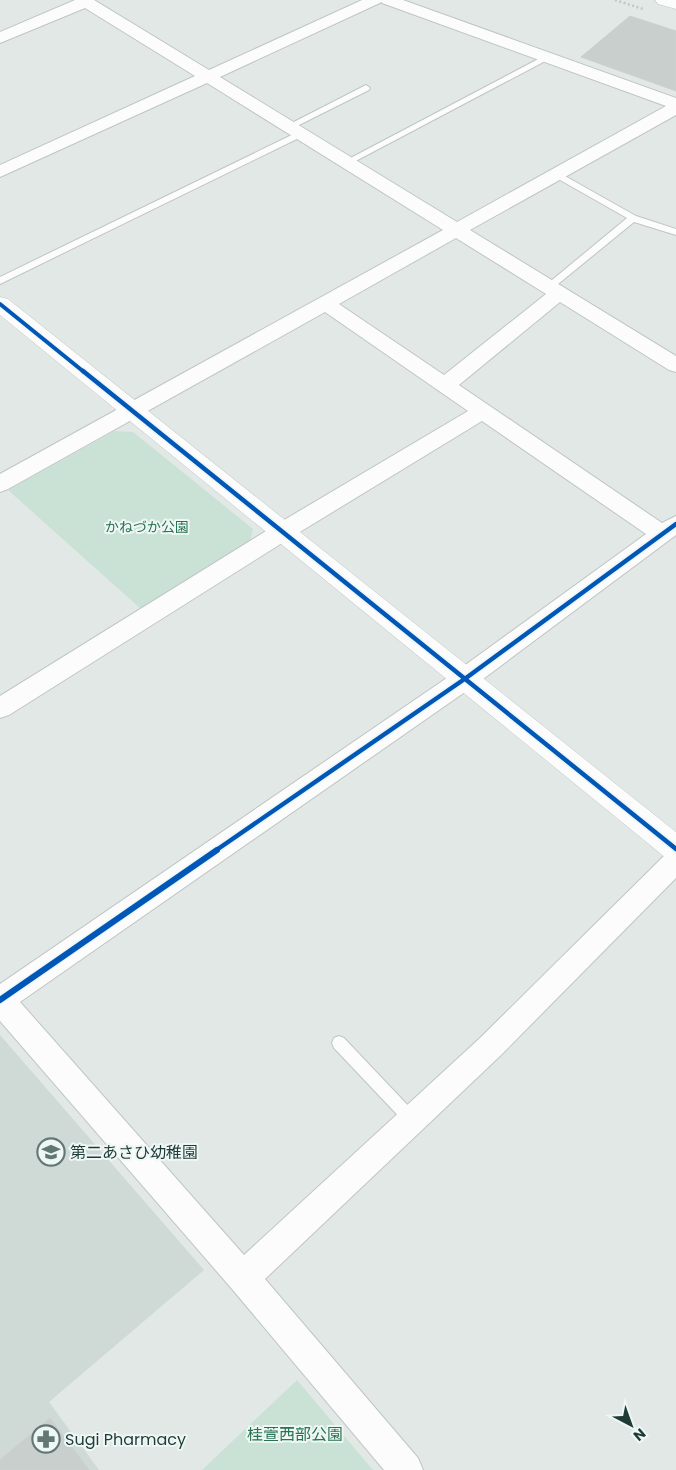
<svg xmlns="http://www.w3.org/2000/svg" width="676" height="1470" font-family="Poppins,'Noto Sans JP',sans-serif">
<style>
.built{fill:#cfdad7}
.green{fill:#cae2d5}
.building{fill:#c9cfcd;stroke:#cbd1cf}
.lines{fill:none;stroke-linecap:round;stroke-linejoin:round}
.lane-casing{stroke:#bfc5c3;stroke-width:2}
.street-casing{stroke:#bfc5c3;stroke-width:2}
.secondary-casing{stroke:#bdc6c4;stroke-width:1}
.path{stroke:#bfc8c7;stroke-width:2.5;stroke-dasharray:2 2.5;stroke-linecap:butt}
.lane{fill:#fbfcfb;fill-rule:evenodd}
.street{fill:#fbfcfb;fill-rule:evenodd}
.secondary{fill:#fbfcfb;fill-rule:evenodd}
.cycleway-far2-casing{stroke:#eff7f5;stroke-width:6}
.cycleway-far1-casing{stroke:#eff7f5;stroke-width:8}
.cycleway-casing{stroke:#eff7f5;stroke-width:9}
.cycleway-far2{stroke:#0057b8;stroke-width:4}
.cycleway-far1{stroke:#0057b8;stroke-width:4.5}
.cycleway{stroke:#0057b8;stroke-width:6}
.labels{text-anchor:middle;stroke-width:4;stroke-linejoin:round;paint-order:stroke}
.park-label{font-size:14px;fill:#287451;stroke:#eff7f5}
.near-poi-label{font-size:16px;fill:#1f3b38;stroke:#eff7f5;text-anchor:start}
.near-park-label{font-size:16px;fill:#287451;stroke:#eff7f5}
</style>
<rect width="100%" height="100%" fill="#e2e8e6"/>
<polygon class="built" points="0,1035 204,1270 49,1402 99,1470 0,1470"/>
<g class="green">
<polygon points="115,431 133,432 253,529 250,542 141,609 8,490"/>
<polygon points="297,1380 373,1470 202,1470"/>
</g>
<g class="building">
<polygon points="630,16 676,31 676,91 581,57"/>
<polygon points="50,1418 89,1470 0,1470 0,1460"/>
</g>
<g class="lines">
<g class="lane-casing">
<g id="lane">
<polygon points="544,56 551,58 350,164 343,162"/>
<polygon points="366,85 370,88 369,90 293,128 286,126"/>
<polygon points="302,130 305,131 305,135 0,284 0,277"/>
<polygon points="556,171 636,216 676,229 676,235 634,222 552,289 546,289 546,285 627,218 553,176 553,172"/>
<polygon points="339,1036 344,1038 417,1115 419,1120 417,1125 412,1127 407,1125 334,1048 332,1043 334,1038"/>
</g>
</g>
<g class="street-casing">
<path id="street" d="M75,0H94L209,70L362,0H403L676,98V115L470,230L676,356V372L669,370L560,302L459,385L662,523L676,516V535L475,685L20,1002L244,1255L480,1038L667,853L676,850V878L500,1056L265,1279L418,1458L423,1470H384L232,1289L0,1021V984L457,671L646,534L482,421L290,538L9,715L0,718V696L274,526L468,411L325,312L8,489L0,492V474L443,230L207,83L0,177V165L195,76L85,8L0,43V32ZM382,2V3L666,106L457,222L220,77ZM456,238L546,294L444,375L339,304Z"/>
</g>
<g class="secondary-casing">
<g id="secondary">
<polygon points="655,0 676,0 676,9 658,4"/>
<polygon points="0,297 8,299 676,832 676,861 666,858 0,315"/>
</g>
</g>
<polyline class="path" points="615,0 643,9"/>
<use href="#lane" class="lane"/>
<use href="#street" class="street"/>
<use href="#secondary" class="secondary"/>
<g class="cycleway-far2-casing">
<polyline id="cycleway-far2" points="0,304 84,372"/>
</g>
<g class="cycleway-far1-casing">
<g id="cycleway-far1">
<polyline points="83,371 676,849"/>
<polyline points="215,851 466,678 676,524"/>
</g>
</g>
<g class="cycleway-casing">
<polyline id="cycleway" points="0,1000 217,850"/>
</g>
<use href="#cycleway-far2" class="cycleway-far2"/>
<use href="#cycleway-far1" class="cycleway-far1"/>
<use href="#cycleway" class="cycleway"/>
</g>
<defs>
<g id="school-ring" transform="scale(1.4375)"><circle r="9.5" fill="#eff7f5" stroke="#637875" stroke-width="1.5"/><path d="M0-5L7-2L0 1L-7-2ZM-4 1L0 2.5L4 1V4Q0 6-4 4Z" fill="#637875"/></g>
<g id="pharmacy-ring" transform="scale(1.4375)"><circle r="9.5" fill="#eff7f5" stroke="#637875" stroke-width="1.5"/><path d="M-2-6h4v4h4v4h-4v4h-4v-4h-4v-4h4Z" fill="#637875"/></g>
</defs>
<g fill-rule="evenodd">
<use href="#school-ring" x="51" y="1152"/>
<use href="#pharmacy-ring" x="46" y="1439"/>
</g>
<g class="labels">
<g class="park-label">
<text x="147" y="532">かねづか公園</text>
</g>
<g class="near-poi-label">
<text x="70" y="1158">第二あさひ幼稚園</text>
<text x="65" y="1445">Sugi Pharmacy</text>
</g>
<g class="near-park-label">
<text x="295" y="1440">桂萱西部公園</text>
</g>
</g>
<g transform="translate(631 1425) rotate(139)" stroke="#eff7f5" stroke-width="4" paint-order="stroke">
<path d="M0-4L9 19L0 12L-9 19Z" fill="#1f3b38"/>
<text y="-8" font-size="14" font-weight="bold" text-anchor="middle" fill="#1f3b38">N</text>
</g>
</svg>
